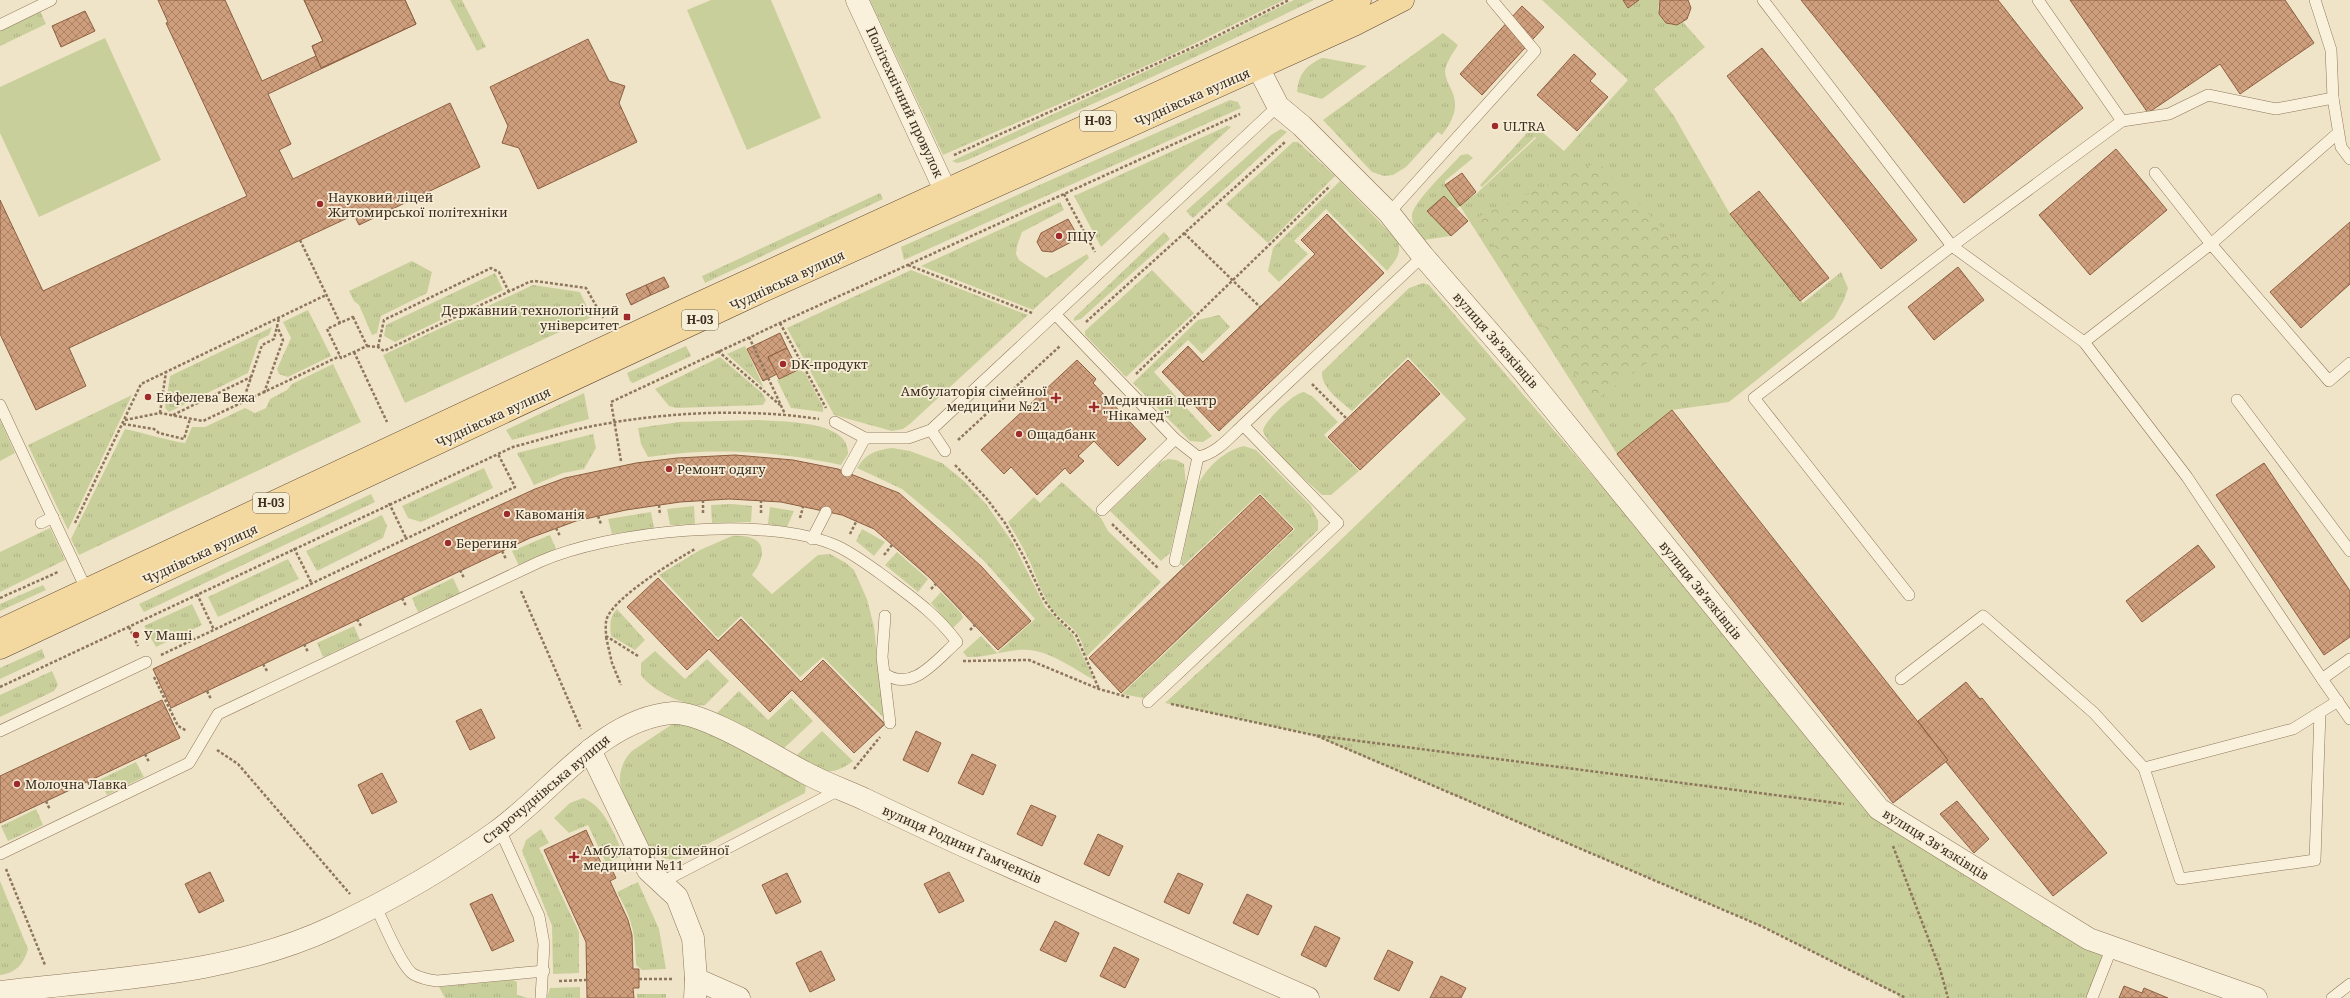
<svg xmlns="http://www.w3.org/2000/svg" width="2350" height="998" font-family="'Noto Serif',serif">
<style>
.grass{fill:url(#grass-tufts)}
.forest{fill:url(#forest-crowns)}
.park{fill:#c9cf9b}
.building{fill:url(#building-cross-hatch);stroke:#8d5f41}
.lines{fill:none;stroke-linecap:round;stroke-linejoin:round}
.service-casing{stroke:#8d765c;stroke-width:12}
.minor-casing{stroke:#8d765c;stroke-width:23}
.primary-casing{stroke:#5b4430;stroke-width:23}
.path{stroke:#8d765c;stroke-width:2.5;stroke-dasharray:3 2;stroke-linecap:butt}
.service{stroke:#faf1dc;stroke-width:11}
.minor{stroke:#faf1dc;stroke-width:22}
.primary{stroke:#f3d9a0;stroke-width:22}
.poi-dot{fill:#9e2a2b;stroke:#f7eed8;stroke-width:1.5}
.labels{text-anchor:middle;stroke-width:3.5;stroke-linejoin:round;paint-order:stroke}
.shield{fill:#f7eed8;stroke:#756857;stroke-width:1}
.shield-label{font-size:12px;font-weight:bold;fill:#3d2e20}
.street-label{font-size:13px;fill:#3d2e20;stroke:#f7eed8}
.poi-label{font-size:13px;fill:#3d2e20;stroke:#f7eed8;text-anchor:start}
</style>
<defs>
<pattern id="grass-tufts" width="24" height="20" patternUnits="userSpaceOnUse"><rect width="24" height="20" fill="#c9cf9b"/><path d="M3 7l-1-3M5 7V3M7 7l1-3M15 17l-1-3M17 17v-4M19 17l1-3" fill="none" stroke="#aeb285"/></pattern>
<pattern id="forest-crowns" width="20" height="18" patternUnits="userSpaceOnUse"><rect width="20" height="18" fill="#c9cf9b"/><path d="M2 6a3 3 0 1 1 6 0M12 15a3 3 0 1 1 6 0" fill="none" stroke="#aeb285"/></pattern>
<pattern id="building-cross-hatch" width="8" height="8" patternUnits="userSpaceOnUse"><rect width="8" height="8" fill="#cf9f7d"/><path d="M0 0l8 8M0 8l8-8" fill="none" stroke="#a98266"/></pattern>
</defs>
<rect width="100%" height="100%" fill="#f0e4c8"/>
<g class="grass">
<polygon points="450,0 462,0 486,47 477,51"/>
<polygon points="870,0 1284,0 1173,54 943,155"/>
<path d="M1294,0H1314C1199,57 1082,109 965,161L957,163L952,161L1211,41Z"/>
<path d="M1542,0H1623L1628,7L1639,0H1660C1655,11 1661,21 1672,25L1683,22L1705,47L1654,89L1674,116L1730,214L1803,303L1841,272L1848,288L1844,300L1834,318L1729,402L1672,410L1617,454L1460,206L1456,209L1444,196L1428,211L1451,236L1424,240C1419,233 1411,224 1412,215C1413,202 1451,166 1461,155L1468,154L1473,158L1445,181V185L1460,205L1477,193L1536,138L1535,137L1482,187L1480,185L1534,125L1564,151L1628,80Z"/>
<polygon points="40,11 46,24 0,46 0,31"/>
<path d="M1443,33L1458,45C1453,53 1447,61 1445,71C1445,77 1448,83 1451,89C1460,107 1453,120 1442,135L1438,132L1406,167L1393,175L1384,176L1372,172L1323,120Z"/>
<path d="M1322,58H1324L1367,66L1322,99L1297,92C1298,75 1306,65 1322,58Z"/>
<polygon points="1230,100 1238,102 1241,108 904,260 901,247"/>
<polygon points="1227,126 1231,127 1101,247 1074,196"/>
<polygon points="1281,129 1287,132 1193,218 1186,211 1271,135"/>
<polygon points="1293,142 1298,142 1335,176 1268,243 1226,204"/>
<path d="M1340,181L1398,241C1402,254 1395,261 1387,271L1326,209L1294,241L1308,254L1279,282L1268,271L1273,248Z"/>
<polygon points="880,193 883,199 705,283 702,276"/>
<polygon points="1060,202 1064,210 1022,232 1017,246 1016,254 1019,260 1046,278 1087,254 1089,258 1033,310 921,266"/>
<polygon points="1164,232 1170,239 1081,319 1074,321 1074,318"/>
<polygon points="412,261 432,272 427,293 381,316 377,333 372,335 359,305 354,301 349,291"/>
<polygon points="911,270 1028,315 911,423 903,429 892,431 834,415 787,328"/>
<polygon points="1152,270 1194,313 1126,377 1085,335 1085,331"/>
<polygon points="495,273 503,290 395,342 384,336 386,325"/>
<path d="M1423,283L1429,285L1879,809L2112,947L2092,998H1899L1897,994L1761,926L1313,735L1165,703L1323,557L1466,419L1408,357L1352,411C1341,401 1321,388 1322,372L1409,288Z"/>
<polygon points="533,285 580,292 592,317 405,403 383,355"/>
<polygon points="308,310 331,356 288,377 279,374 277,369 291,338 283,322"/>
<polygon points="1219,315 1230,327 1202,354 1188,340 1154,372 1212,436 1203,442 1190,441 1133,383 1198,320"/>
<polygon points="272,327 269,335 259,340 248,373 169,412 165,408 170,376"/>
<polygon points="686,346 691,356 633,383 630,381 627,373"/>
<polygon points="745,346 764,388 727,354"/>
<polygon points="720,357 762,393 766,400 763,405 676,408 669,406 655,389"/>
<path d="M333,364L361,422L79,555L71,539L125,429C146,433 164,440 185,443L192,427H205L245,408L255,413L266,408L270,399L287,390L292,384Z"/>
<polygon points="800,370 805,373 823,407 823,412 791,408 777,380"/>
<path d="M1304,392L1313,397L1338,422L1324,435L1359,471L1331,495H1322C1307,481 1269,449 1263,431C1264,421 1295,392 1304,392Z"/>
<polygon points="584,393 589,419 512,440 506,430"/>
<polygon points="132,395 68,530 28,445"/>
<polygon points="0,420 15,453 0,461"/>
<path d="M760,420C784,422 850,420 848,454L841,465C773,451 717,447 648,457L641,444L638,428L679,422Z"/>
<polygon points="593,434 596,448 584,469 563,473 534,485 517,453"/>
<path d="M1244,446L1256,450L1311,506L1318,521V530L1228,618L1143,698L1122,694L1295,529L1260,493L1183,566L1181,564L1197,487C1206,468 1223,451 1244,446Z"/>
<path d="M892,448L910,451L942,463L964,481L986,504L1013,543L1045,607L1073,635L1094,680C1074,669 1052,652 1029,650C1009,648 988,658 967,657L963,652L981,636L997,653L1035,619L985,562L949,528L902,489L857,468C865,454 876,450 892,448Z"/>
<polygon points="1168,459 1176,460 1184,464 1186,485 1170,553 1161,561 1110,511 1161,462"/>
<polygon points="484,468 493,488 421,522 408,518 402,506"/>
<path d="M1062,482L1101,518L1108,531L1161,582L1086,657C1079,622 1063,627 1048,603C1039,588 1035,572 1028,558C1022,545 1015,534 1008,522L1034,497L1040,503Z"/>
<polygon points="371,494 375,502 144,612 139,604"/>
<polygon points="732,504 752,506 751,522 712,523 711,505"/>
<polygon points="694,506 695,524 670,525 667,509"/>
<polygon points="770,507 794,511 787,527 768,524"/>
<polygon points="651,512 654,528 612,534 608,519"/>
<polygon points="382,515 387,526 383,538 317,571 306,551"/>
<polygon points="50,528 65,560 0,592 0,552"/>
<polygon points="862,529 885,542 874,556 856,541"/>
<polygon points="550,535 556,549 519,566 512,551"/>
<path d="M732,536C764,534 770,551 752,575L772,594L818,555L830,554L846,563L854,570L867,599L874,627L884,718L823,657L800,677L741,616L718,638L659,575L700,550Z"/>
<polygon points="897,552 928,579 918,592 885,565"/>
<polygon points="288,559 299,579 218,617 208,597"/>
<polygon points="453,578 460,593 418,612 412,598"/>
<polygon points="43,585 46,590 0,611 0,604"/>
<polygon points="941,592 961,613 963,618 953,628 931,603"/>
<polygon points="192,604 202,625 156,647 144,626"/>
<path d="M617,609L645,640L635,650L611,636C610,626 609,617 617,609Z"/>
<polygon points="354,626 360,640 323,657 317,643"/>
<polygon points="42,649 45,658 0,679 0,668"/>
<path d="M655,651L685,679L707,659L729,681L705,705C687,708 651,690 641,675V663Z"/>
<polygon points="52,671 58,685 54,691 0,717 0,695"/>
<polygon points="739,691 768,720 791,698 813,721 780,752 716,714"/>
<path d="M680,722H688L806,783L805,793L679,859C670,861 661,858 653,852C645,844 621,793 620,782C619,771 624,758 632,751L671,725Z"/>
<path d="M822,731L853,761C828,780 819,769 796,756Z"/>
<polygon points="136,762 144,777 107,795 99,780"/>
<path d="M583,798C605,806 614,835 624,855L611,861H605L588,825L569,833L554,818L570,803Z"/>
<polygon points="36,809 43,825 8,841 1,826"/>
<polygon points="541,829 549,843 539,848 579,932 579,973 553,974 552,926 522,851 526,840"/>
<path d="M0,881L28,949C24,964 16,973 0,975Z"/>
<path d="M638,882L659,929L666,969L642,970L636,965C635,931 633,922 617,892Z"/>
<polygon points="513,980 517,982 517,995 528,998 445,998 439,987"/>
<polygon points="580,987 580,998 547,998 550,988"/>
<rect x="637" y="994" width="29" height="4"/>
</g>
<polygon class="forest" points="1598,162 1733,301 1593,402 1520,289 1478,217"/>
<g class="park">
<polygon points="711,0 771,0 821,118 747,150 687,10"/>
<polygon points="105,38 161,160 39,217 0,133 0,87"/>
</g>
<g class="building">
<polygon points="158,0 225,0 262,81 316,56 312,46 323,41 304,0 405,0 416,24 268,94 291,144 279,150 293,179 450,103 480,167 359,225 354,215 69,348 86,386 36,410 0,334 0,200 43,291 247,196 166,23 168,22"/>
<polygon points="304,0 405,0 416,24 321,68 312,46 323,41"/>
<polygon points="1623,0 1639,0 1628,8"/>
<polygon points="1660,0 1688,0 1691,8 1687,19 1677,25 1666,23 1659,14"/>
<polygon points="1801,0 1998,0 2083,108 1964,203"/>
<polygon points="2070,0 2285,0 2314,43 2240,94 2220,64 2148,113"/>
<polygon points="1522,6 1544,27 1482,95 1460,74"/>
<polygon points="85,11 95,31 61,47 52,26"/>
<polygon points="588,39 609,81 625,86 619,103 637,142 538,189 519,148 502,143 508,126 490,87"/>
<polygon points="1762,48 1917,240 1881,269 1727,76"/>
<polygon points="1574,54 1596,74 1590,81 1608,97 1577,131 1537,95"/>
<polygon points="2116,149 2167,210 2090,275 2039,215"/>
<polygon points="1462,173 1476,192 1460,206 1445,185"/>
<polygon points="1759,191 1829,278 1800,301 1730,214"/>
<polygon points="1444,196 1468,221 1451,236 1427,211"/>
<polygon points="1327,214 1384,273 1219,431 1162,372 1188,346 1203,362 1315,254 1301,240"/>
<polygon points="1068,219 1079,238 1052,252 1042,251 1037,242 1041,233"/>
<polygon points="2350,222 2350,284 2301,328 2270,292"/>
<polygon points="1958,267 1984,300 1934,340 1908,307"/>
<polygon points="664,277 669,287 651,295 646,285"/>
<polygon points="646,285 651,295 631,305 626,294"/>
<polygon points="780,333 787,348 768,357 777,374 763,381 747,349"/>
<polygon points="787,348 798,370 779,379 768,357"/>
<polygon points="1077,360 1096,379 1093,383 1146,439 1118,466 1094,441 1078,456 1084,461 1070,474 1065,468 1037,495 1011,467 1004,474 981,450"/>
<polygon points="1408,360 1440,394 1360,470 1328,437"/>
<polygon points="1672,410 1948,760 1893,803 1617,454"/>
<polygon points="735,455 793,460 838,469 899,493 981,566 1031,621 998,650 930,578 874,529 842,515 781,502 729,499 680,502 626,510 576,521 530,538 171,708 153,669 463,522 535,489 565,478 636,463 677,458"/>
<polygon points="2264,463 2350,591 2350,637 2324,655 2216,495"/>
<polygon points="1260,495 1293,529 1121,693 1089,658"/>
<polygon points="2198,545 2215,567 2142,622 2126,601"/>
<polygon points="658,578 718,641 741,619 801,682 823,660 885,724 854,753 792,690 770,712 709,649 687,670 627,607"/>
<polygon points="1966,682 1980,699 1982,698 2107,853 2053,896 1946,762 1948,760 1918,721"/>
<polygon points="162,700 180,738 0,823 0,776"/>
<polygon points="481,709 495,738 470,750 456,721"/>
<polygon points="916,731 941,743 928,772 903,760"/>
<polygon points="972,754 996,765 983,795 958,783"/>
<polygon points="382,773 397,802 372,814 358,785"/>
<polygon points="1957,801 1989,839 1974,853 1940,814"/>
<polygon points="1031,805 1056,816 1042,846 1017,834"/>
<polygon points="586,830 602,865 608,862 616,878 610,881 628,920 632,935 633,969 639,969 639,988 633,988 634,998 587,998 586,942 544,850"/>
<polygon points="1098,834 1123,846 1109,876 1084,864"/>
<polygon points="210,872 224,901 199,913 185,884"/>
<polygon points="949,872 964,901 939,913 924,884"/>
<polygon points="787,873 801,902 776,914 762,885"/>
<polygon points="1178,873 1203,884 1189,914 1164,902"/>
<polygon points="492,894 514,941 492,951 470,904"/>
<polygon points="1247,894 1272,906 1258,935 1233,923"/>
<polygon points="1055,921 1079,933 1066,962 1040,950"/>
<polygon points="1315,926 1340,938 1326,967 1301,955"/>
<polygon points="1114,947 1139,959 1125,988 1100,976"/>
<polygon points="1388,950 1413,962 1399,991 1374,979"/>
<polygon points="821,951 835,980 810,992 796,963"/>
<polygon points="1441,976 1466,988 1461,998 1430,998"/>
<polygon points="2124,986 2142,993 2144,988 2168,998 2119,998"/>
</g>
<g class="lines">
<g class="service-casing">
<g id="service">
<polyline points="1763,0 1952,246 2122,121"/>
<polyline points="2038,0 2122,121 2169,114 2208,95 2276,109 2333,98 2331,50 2315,0"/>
<polyline points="0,25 51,0"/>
<polyline points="2333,98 2341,147 2350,159"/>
<polyline points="2155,173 2211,244 2338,133"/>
<polyline points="1389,213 1535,51 1492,0"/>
<polyline points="1055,314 1175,439 1198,457 1175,561"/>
<polyline points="2084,342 2187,477 2322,679 2350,659"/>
<polyline points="2237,400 2350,551"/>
<polyline points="0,405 88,593"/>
<polyline points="835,422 865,438 908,438 931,430 1278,106"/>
<polyline points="931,430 945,451"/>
<path d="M1198,457C1216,454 1230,437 1243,425L1423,256"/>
<polyline points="847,471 865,438"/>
<polyline points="1102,510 1175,439"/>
<polyline points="41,523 53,517"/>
<polyline points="812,539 826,512"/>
<polyline points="1909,595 1754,398 1952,246 2084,342 2211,244 2329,381 2350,363"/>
<polyline points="885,616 882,657 890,723"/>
<polyline points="1901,679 1983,616 2094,713 2144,768"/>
<polyline points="2322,679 2350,719"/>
<polyline points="1148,702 1338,523 1243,425"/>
<polyline points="2320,712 2315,860 2180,879 2144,768 2293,729 2338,701"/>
<polyline points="0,731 146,662"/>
<polyline points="500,830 539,916 544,944 541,998"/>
<path d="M0,854L189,763L218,714L539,562C609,531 765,514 837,546C854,554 870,566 885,577C913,598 936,614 957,642C937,659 913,693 885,674"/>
<polyline points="662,882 841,789"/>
<path d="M375,905C383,921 401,966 413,974C420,978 429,980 437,981L544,971"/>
<polyline points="2092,998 2112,947"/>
<polyline points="2332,998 2350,984"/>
</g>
</g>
<g class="minor-casing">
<g id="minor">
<polyline points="857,0 952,205"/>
<polyline points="1250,52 1278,106 1302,126 1389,213 1423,256 1522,370 1879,809 2089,939 2256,998"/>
<polyline points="590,750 648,870 677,897 693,938 696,979 695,998"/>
<polyline points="696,979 739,998"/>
<path d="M0,992C112,978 229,976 333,927C390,900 445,869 496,832C551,793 602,718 673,713C703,711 775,757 804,772C824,783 844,790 864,799C910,821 956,843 1002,863C1104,908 1206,953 1308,998"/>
</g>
</g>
<g class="primary-casing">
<g id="primary">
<polyline points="0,630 682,311 1360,0"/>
<polyline points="0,648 752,296 1354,25 1403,0"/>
</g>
</g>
<g class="path">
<polyline points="954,155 1207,41 1289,0"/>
<polyline points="1064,194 1095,252"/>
<polyline points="1184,233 1260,307"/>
<polyline points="300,240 340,323"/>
<polyline points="908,265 1032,313"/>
<polygon points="353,317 367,346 341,358 327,329"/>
<polyline points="1086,322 1285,142"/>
<polyline points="780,323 826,408"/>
<polyline points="749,337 785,414"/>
<polyline points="367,346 378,347 384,351 529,282 535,281 586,288 603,318"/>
<polyline points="378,347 384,320 491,268 499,272 509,292"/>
<polyline points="718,351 780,405"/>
<polyline points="354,352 387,422"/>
<polyline points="1136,374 1330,186"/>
<polyline points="1312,384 1347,419"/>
<polyline points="264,393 283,340 277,326"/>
<polyline points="243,401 262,345 274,339 279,318"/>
<polyline points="160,413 166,372"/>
<polyline points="173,415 251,377"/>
<polyline points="125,420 160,413 203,421 340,356"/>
<polyline points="123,424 154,429 159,433 184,439 190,419"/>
<polyline points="958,440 1060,346"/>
<polyline points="621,461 611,402 780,323 1240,114"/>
<polyline points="955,465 987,499 1005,523 1025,559 1044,600 1056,616 1076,635 1099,689"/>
<polyline points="703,500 703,513"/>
<polyline points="389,503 406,538"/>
<polyline points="659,505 660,515"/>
<polyline points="761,513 761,501"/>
<polyline points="598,516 601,524"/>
<polyline points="800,518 803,507"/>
<polyline points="75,523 141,384 326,295"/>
<polyline points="1112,524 1159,569"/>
<polyline points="556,528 560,536"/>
<polyline points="850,534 856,522"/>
<polyline points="294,548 312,584"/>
<polyline points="502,551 506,559"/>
<polyline points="884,555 892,545"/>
<polyline points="460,570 464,578"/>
<polyline points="931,589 936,584"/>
<polyline points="521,591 581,729"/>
<polyline points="197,594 214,630"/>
<polyline points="0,598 58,572"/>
<polyline points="402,598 406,606"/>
<polyline points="357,619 361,626"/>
<polyline points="129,627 138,646"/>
<polyline points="970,630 975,625"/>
<polyline points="606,637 612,663 621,685"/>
<polyline points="304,644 308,652"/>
<polyline points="161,655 515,487 498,454"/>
<path d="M638,656L606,636C606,630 605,623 607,618C616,596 674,561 695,549"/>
<polyline points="963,661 1029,660 1099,689 1131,698"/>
<polyline points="263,664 267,671"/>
<polyline points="154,677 178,726 187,731"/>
<path d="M0,687L513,447C540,440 566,431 593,426C666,412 744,408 819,419"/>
<polyline points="207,691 211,699"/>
<polyline points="1171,704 1313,735 1844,804"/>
<polyline points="1317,736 1761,926 1906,998"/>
<polyline points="217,750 238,764 350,894"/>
<polyline points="145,754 149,762"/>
<polyline points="854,769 880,737"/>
<polyline points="88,782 92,790"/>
<polyline points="46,801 50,810"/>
<polyline points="1893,846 1940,969 1948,998"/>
<polyline points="6,869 45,965"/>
<polyline points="612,870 621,866"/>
<polyline points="639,979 672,979"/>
<polyline points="559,981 586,980"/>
</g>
<use href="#service" class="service"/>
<use href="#minor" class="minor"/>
<use href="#primary" class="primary"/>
</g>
<g class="poi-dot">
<circle cx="1495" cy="126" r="4"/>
<circle cx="320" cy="204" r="4"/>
<circle cx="1059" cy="236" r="4"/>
<rect x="623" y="313" width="8" height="8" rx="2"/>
<circle cx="783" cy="364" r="4"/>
<circle cx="148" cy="397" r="4"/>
<path d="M1054 392h4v4h4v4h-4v4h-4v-4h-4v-4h4z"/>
<path d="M1092 401h4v4h4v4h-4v4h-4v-4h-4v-4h4z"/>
<circle cx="1019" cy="434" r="4"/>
<circle cx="669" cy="469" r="4"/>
<circle cx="507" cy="514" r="4"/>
<circle cx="448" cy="543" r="4"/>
<circle cx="136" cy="635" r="4"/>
<circle cx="17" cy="784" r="4"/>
<path d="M572 851h4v4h4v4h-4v4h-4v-4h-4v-4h4z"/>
</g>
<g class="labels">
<g class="shield">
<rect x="1080" y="111" width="36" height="20" rx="3"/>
<rect x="682" y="310" width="36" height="20" rx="3"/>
<rect x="253" y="493" width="36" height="20" rx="3"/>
</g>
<g class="shield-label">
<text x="1098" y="125">Н-03</text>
<text x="700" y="324">Н-03</text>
<text x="271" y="507">Н-03</text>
</g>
<g class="street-label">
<text transform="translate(1192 97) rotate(-24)" y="5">Чуднівська вулиця</text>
<text transform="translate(905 102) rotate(65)" y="5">Політехнічний провулок</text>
<text transform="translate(787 280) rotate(-25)" y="5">Чуднівська вулиця</text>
<text transform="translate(1496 340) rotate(49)" y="5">вулиця Звʼязківців</text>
<text transform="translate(493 417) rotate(-25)" y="5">Чуднівська вулиця</text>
<text transform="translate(200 554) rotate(-25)" y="5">Чуднівська вулиця</text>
<text transform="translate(1701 590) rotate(51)" y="5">вулиця Звʼязківців</text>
<text transform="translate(546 789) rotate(-40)" y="5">Старочуднівська вулиця</text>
<text transform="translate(962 844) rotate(24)" y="5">вулиця Родини Гамченків</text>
<text transform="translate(1936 844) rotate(32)" y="5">вулиця Звʼязківців</text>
</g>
<g class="poi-label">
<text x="1503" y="131">ULTRA</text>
<text x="328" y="202">Науковий ліцей<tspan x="328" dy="15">Житомирської політехніки</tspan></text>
<text x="1067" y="241">ПЦУ</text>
<text x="619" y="315" text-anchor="end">Державний технологiчний<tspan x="619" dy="15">університет</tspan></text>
<text x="791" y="369">DK-продукт</text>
<text x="1047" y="396" text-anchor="end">Амбулаторія сімейної<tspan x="1047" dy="15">медицини №21</tspan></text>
<text x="156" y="402">Ейфелева Вежа</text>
<text x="1103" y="405">Медичний центр<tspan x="1103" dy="15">"Нікамед"</tspan></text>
<text x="1027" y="439">Ощадбанк</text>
<text x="677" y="474">Ремонт одягу</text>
<text x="515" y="519">Кавоманія</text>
<text x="456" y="548">Берегиня</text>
<text x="144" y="640">У Маші</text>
<text x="25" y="789">Молочна Лавка</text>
<text x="583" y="855">Амбулаторія сімейної<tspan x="583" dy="15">медицини №11</tspan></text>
</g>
</g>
</svg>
